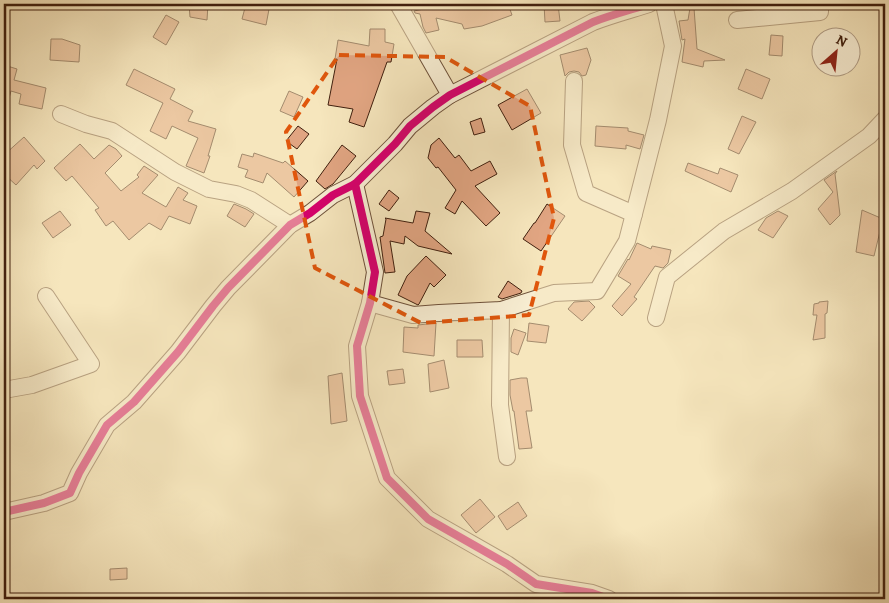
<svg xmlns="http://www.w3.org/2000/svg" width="889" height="603" font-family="Alegreya,serif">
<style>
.building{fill:#e1a582;stroke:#401f0e}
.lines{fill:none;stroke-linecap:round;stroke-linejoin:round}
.minor-casing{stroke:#6e513a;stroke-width:18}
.minor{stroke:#f9efd4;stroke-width:16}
.cycleway-casing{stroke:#f9efd4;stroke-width:11}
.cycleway{stroke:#d6006c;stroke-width:8}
.marked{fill:none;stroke:#e0560c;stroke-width:4;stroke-dasharray:10 6;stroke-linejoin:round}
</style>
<rect width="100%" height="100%" fill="#f6e6bd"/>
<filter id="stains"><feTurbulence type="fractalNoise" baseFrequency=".004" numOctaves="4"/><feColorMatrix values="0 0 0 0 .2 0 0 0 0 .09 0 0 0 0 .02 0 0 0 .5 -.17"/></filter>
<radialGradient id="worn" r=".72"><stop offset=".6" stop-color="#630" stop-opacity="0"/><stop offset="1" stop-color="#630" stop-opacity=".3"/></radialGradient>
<g class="building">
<polygon points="189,4 208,4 207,20 190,17"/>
<polygon points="246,4 270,4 266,25 242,19"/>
<polygon points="477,4 508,4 512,15 482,26 464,29 462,24 436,18 439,30 426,33 423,27 420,14 415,13 414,11 443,5 459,8"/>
<polygon points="544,4 558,4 560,21 545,22"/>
<polygon points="690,8 694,8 697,49 725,60 704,61 703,67 682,62 685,39 682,40 679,21 688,20"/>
<polygon points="166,15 179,22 166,45 153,37"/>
<polygon points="370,29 385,29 385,42 394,44 391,62 387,62 364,127 349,122 353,109 328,105 337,59 335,59 338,40 369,46"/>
<polygon points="771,35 783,36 782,56 769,55"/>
<polygon points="51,39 62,39 80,45 79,62 50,60"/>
<polygon points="587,48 591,60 586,75 582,76 579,72 574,71 569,72 565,76 560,55"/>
<polygon points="4,65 17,69 14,80 46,88 42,109 19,104 21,94 11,91 7,105 4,104"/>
<polygon points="134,69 175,89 170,99 193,111 188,121 216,129 208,156 210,156 204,173 186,166 198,138 172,126 166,139 150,131 163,103 126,85"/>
<polygon points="746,69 770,79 762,99 738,89"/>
<polygon points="527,89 541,113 512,130 498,105"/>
<polygon points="289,91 303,97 294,117 280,111"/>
<polygon points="742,116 756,122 739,154 728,149"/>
<polygon points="481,118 485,132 474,135 470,122"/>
<polygon points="298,126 309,134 297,149 286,141"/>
<polygon points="596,126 628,128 628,131 644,135 640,149 626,145 626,149 595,146"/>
<polygon points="24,137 45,161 37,169 34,165 16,185 4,174 4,155"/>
<polygon points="439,138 455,158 459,155 471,171 490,161 497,174 475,186 500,213 486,226 462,201 455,214 445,208 456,190 438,167 436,168 428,158 431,145"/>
<polygon points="80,144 94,159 109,145 116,149 122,156 105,173 121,191 139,177 137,175 144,166 158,175 142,193 166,207 178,187 188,193 183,200 197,206 190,224 169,216 161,230 149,223 129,240 113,221 106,226 95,210 99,208 72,176 66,181 54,168"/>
<polygon points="342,145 356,156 333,184 325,189 316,181"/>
<polygon points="254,153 283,163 285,161 308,181 294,197 267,173 263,183 245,177 248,170 238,167 242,154 253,157"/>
<polygon points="688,163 718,174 720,168 738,175 731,192 685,171"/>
<polygon points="837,171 835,174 840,215 830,225 818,209 833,192 824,180"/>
<polygon points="389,190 399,198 389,211 379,204"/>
<polygon points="234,204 246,209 254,214 245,227 227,216"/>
<polygon points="547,204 565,216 541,251 523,239 534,223 535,223"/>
<polygon points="862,210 883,219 874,256 856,252"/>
<polygon points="60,211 71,225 53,238 42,223"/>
<polygon points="416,211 430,213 425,231 452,254 418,246 405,236 404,244 390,241 395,272 385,273 380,237 383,236 386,219 385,218 413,223"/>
<polygon points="778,211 788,216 773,238 758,230 766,218"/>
<polygon points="637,243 651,249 652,246 671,250 668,263 663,268 655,266 634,297 637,299 622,316 612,306 631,284 618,276 628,259 629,260"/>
<polygon points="426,256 446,275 434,287 430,283 419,304 418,305 398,295 407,276"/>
<polygon points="508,281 522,291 521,293 502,299 498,297"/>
<polygon points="589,301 595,307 582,321 568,309 574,302"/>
<polygon points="828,301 827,313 825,314 825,338 813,340 817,315 813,315 814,304 819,303 819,302"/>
<polygon points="436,323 434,356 403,352 404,327 418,328 418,325"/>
<polygon points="529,323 549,326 546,343 527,341"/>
<polygon points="514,329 526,333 518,355 511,352 511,338"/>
<polygon points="457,340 482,340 483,357 457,357"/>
<polygon points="444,360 449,388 430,392 428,364"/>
<polygon points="403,369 405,383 389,385 387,371"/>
<polygon points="342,373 347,421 331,424 328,376"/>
<polygon points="521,378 527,378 532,411 526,411 532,448 519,449 514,411 513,411 510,395 510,380"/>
<polygon points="480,499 495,517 476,533 461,515"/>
<polygon points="518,502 527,516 507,530 498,516"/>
<polygon points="127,568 127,579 110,580 110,569"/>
</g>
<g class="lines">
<g class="minor-casing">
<g id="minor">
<polyline points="398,4 450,95"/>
<polyline points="737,20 820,12 820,4"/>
<polyline points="574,81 572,145 586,193 634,214"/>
<polyline points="61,114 86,124 112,131 175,172 209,189 236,194 251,200 290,225"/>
<polyline points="355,184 375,272 370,303 357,346 360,396 387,478 428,519 507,564 536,584 592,593 609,599"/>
<polyline points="370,303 413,315 439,313 501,310 554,293 597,291 627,241 658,120 673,46 664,4"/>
<polyline points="501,310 500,405 507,457"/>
<polyline points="656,318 667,277 724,231 792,191 869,136 885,119"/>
<polyline points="4,390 32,385 91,364 46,296"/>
<path d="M4,512L44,503L70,493L79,473L107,425L134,402L178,352L213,306L228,288L290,225L310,213L333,195L355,184L395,144L410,126L433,107L450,95L593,22C611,15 630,10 649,4"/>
</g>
</g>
<use href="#minor" class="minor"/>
<g class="cycleway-casing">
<g id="cycleway">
<polyline points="355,184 375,272 370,303 357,346 360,396 387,478 428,519 507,564 536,584 592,593 609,599"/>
<path d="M4,512L44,503L70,493L79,473L107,425L134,402L178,352L213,306L228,288L290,225L310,213L333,195L355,184L395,144L410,126L433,107L450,95L593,22C611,15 630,10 649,4"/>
</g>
</g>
<use href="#cycleway" class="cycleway"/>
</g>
<path d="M0 0H889V603H0ZM339,55L445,57L530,106L554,218L529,315L421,323L315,268L286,132Z" fill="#f6e6bd" fill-opacity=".55" fill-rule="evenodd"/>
<path class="marked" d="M339,55L445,57L530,106L554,218L529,315L421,323L315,268L286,132Z"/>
<rect width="889" height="603" fill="none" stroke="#f6e6bd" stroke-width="20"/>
<rect x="5" y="5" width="879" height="593" fill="none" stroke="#401f0e" stroke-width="2.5"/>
<rect x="10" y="10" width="869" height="583" fill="none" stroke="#401f0e"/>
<g transform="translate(836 52) rotate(27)"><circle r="24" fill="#f9efd4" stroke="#af9c85"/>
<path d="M0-4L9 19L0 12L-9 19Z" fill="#8f2418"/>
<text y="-8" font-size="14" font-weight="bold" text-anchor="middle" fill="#401f0e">N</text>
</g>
<rect width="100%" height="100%" filter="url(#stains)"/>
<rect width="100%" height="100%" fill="url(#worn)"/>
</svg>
